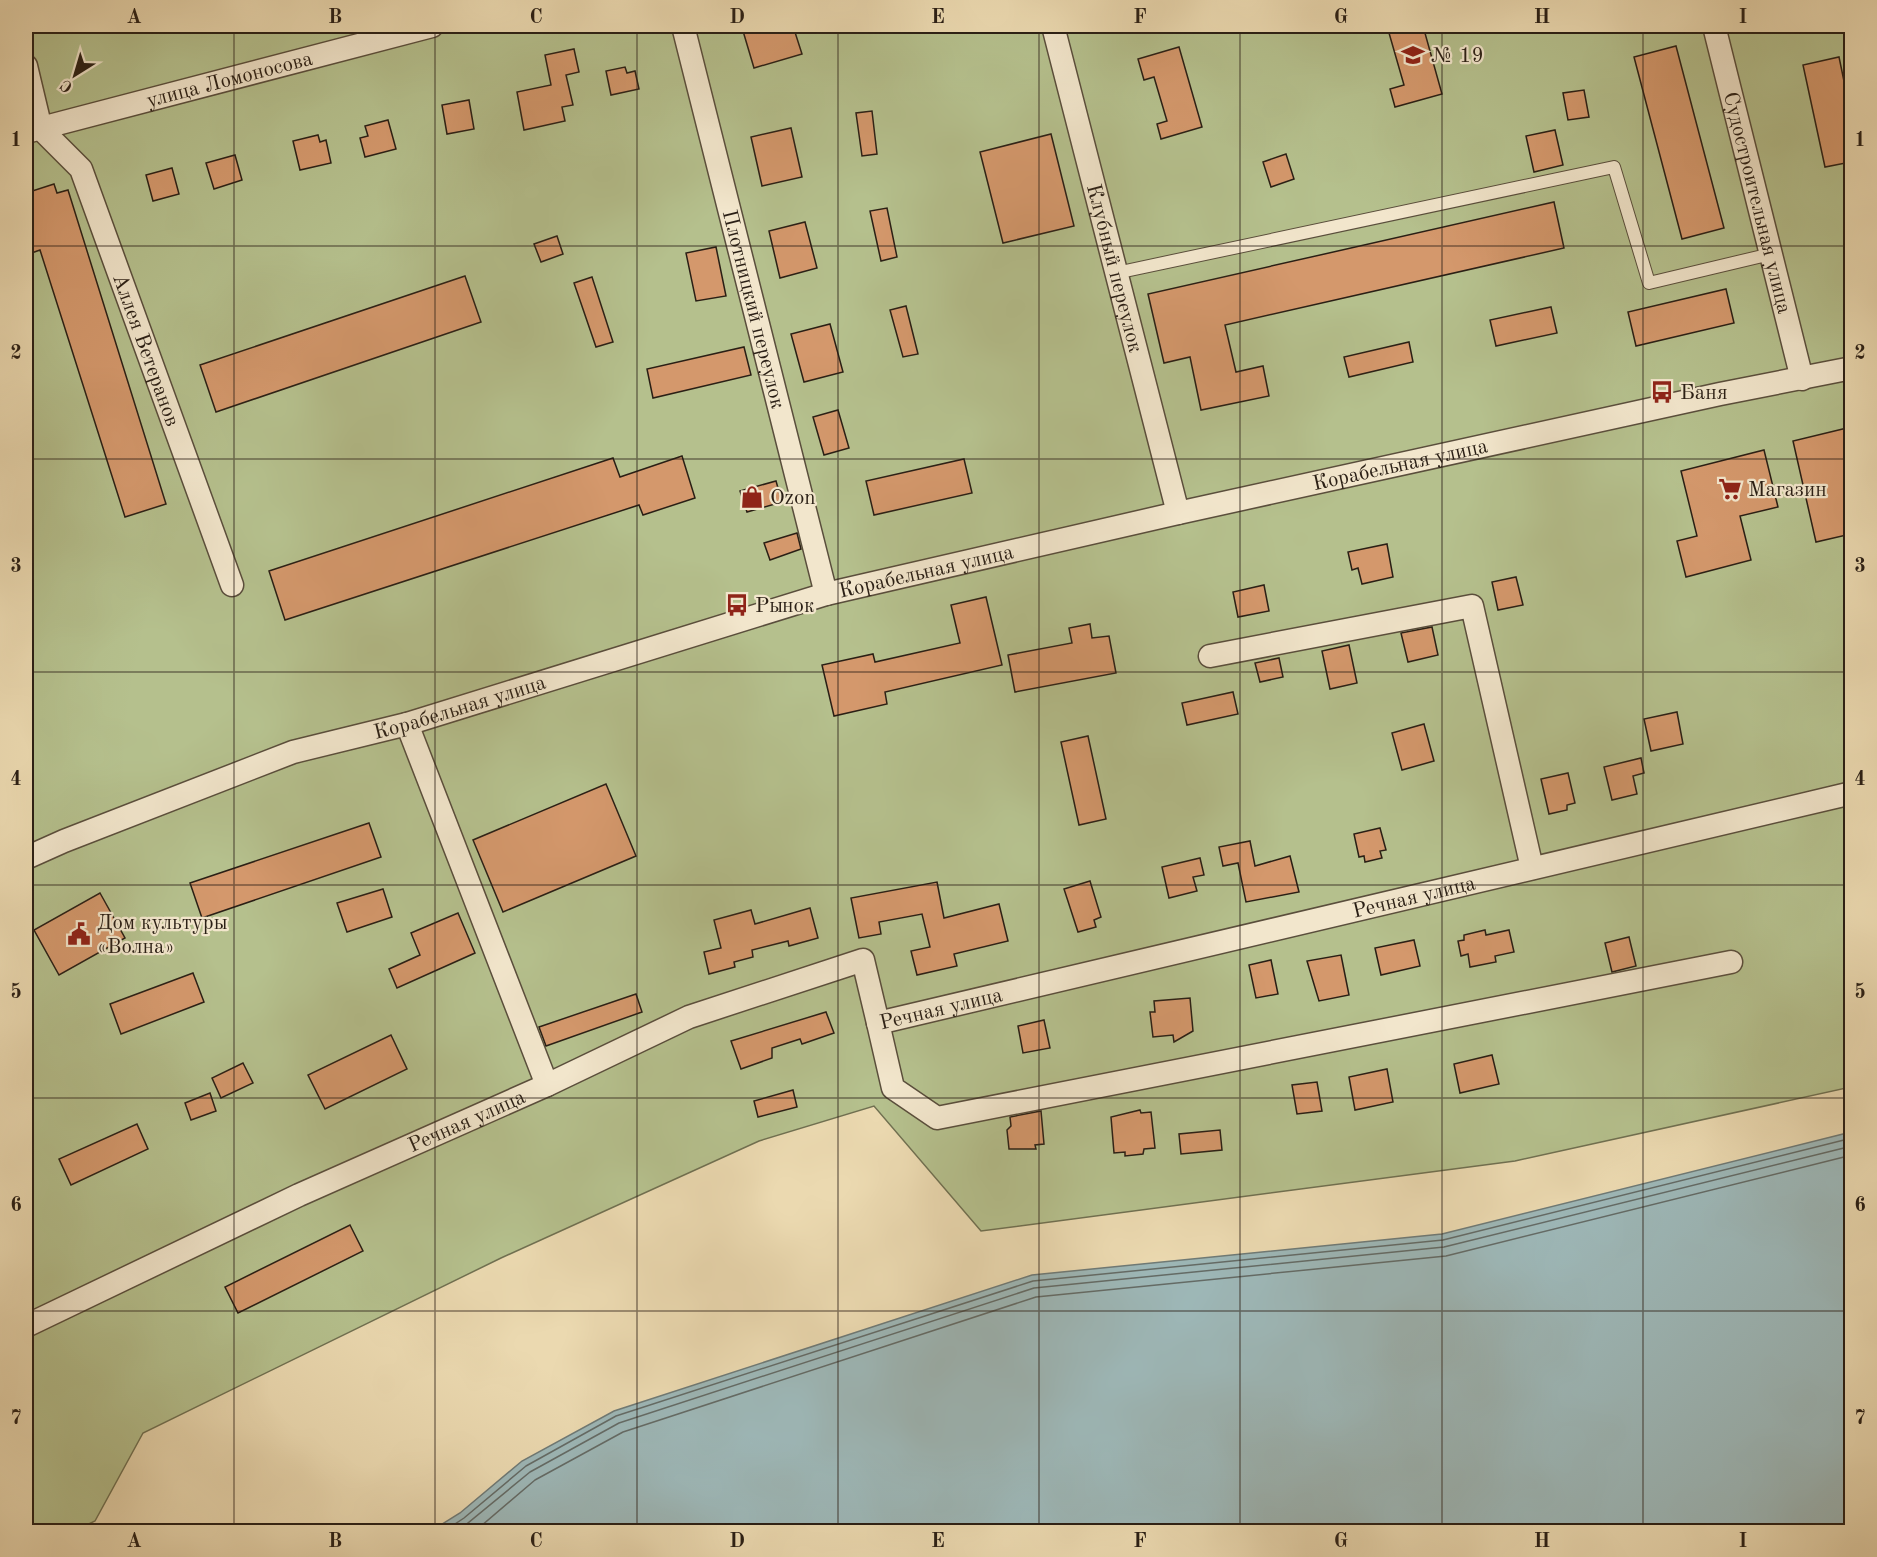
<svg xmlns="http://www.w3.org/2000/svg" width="1877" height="1557" font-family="'Old Standard TT',serif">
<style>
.green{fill:#b5c08d;stroke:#707051;stroke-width:1.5}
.water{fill:#9db7b7;stroke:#6f7a76;stroke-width:1.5}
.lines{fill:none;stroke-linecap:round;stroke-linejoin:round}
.shore{stroke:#646b66;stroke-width:1.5}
.building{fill:#d4986c;stroke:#2a1f15;stroke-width:1.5}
.service-casing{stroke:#5a4e3c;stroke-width:14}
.minor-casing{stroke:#5a4e3c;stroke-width:25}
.service{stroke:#f2e6cc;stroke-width:12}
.minor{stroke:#f2e6cc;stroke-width:22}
.grid{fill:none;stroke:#2a1f15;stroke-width:1.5;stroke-opacity:0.55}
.labels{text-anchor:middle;stroke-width:4.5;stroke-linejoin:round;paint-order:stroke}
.poi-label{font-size:21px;fill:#2a1f15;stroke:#f2e6cc;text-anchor:start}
.street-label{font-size:21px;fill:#2a1f15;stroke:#f2e6cc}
.neatline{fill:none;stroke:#2a1f15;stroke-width:2}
.grid-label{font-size:20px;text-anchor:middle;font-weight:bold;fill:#2a1f15}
</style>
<rect width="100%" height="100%" fill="#ebd9b0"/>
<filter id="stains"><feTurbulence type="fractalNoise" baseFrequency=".00333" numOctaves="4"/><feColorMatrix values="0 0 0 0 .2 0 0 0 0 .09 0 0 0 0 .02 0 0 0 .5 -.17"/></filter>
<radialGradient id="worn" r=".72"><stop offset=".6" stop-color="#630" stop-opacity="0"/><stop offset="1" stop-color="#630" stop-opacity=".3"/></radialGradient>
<polygon class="green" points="26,26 1851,26 1851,1087 1515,1161 981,1231 874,1106 759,1141 501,1258 143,1433 95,1521 74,1531 26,1531"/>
<polygon class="water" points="1851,1132 1851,1531 431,1531 460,1513 522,1461 614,1411 1032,1275 1442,1234"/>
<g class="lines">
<g class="shore">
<polyline points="443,1532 464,1518 526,1466 616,1416 1033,1281 1443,1240 1852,1138"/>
<polyline points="457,1532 530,1472 619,1423 1034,1288 1444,1247 1852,1146"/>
<polyline points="474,1532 535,1480 623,1432 1036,1297 1446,1256 1852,1155"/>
</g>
</g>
<g class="building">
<polygon points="762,26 793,26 802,54 754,68 743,31"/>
<polygon points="1387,26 1423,26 1442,94 1395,107 1390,89 1404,85"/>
<polygon points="1676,46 1724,228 1682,239 1634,57"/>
<polygon points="1179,47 1202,127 1161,139 1157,124 1167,121 1154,77 1144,80 1138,59"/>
<polygon points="574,49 579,72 566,75 573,105 562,107 565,121 524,130 517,92 551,85 545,55"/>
<polygon points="1839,57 1851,115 1851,162 1825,167 1803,65"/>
<polygon points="625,67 627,73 635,71 639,89 611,95 606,71"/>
<polygon points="1584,90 1589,117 1568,120 1563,93"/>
<polygon points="469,100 474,129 447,134 442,105"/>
<polygon points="872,111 877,154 862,156 856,113"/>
<polygon points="388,120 396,149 365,157 360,138 368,136 365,126"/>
<polygon points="791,128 802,177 762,186 751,137"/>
<polygon points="1555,130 1563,165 1534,172 1526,136"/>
<polygon points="1051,134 1074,226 1003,243 980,152"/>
<polygon points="318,135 320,142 326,140 331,163 300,170 293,141"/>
<polygon points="1286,154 1294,179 1271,187 1263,162"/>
<polygon points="235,155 242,180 214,189 206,163"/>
<polygon points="172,168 179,194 153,201 146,175"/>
<polygon points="54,184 57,193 68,190 166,504 125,517 40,250 26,255 26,193"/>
<polygon points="1554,202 1564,248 1225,325 1236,372 1263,366 1269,396 1201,410 1190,357 1164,363 1148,294"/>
<polygon points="887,208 897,257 881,261 870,211"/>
<polygon points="805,222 817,268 780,278 769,231"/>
<polygon points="557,236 563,254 541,262 534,244"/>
<polygon points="716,247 726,296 696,301 686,253"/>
<polygon points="465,276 481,322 216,412 200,365"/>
<polygon points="592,277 613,342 596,347 574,283"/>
<polygon points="1726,289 1734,323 1636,346 1628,312"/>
<polygon points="906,306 918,354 903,357 890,310"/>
<polygon points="1551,307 1557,333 1496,346 1490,320"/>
<polygon points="830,324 843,372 804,382 791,334"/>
<polygon points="1409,342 1413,362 1349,377 1344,357"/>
<polygon points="744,347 751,375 653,398 647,369"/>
<polygon points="838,410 849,448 824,455 813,417"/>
<polygon points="1851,427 1851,534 1816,542 1793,441"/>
<polygon points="1764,450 1778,507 1740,516 1751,560 1686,577 1677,541 1697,536 1681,471"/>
<polygon points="682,456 695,498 643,515 639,505 285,620 269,571 613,458 620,477"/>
<polygon points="964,459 972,493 874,515 866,481"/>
<polygon points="776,481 782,502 747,512 740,491"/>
<polygon points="797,533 801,549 770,560 764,543"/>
<polygon points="1387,544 1393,577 1362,584 1358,568 1352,570 1348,552"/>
<polygon points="1516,577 1523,605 1498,610 1492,582"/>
<polygon points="1264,585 1269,611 1238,617 1233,592"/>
<polygon points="986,597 1002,665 885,692 887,704 834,716 822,665 873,654 875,662 960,643 951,605"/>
<polygon points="1090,624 1092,638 1109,636 1116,673 1015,692 1008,655 1072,643 1069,628"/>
<polygon points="1432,627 1438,655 1408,662 1401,633"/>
<polygon points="1349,645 1357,683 1330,689 1322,651"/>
<polygon points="1279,658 1283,677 1260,682 1255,663"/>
<polygon points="1233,692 1238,714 1187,725 1182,703"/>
<polygon points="1677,712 1683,744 1651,751 1644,719"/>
<polygon points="1424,724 1434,761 1402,770 1392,733"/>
<polygon points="1088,736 1106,819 1079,825 1061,742"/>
<polygon points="1641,758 1644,773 1633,776 1637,794 1612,800 1604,767"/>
<polygon points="1568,773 1575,803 1567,805 1567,810 1549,814 1541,779"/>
<polygon points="606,784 636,856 503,912 473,840"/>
<polygon points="369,823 381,857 202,918 190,883"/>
<polygon points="1380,828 1386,850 1380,851 1382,858 1365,862 1364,856 1359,857 1354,834"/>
<polygon points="1250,841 1255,866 1290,856 1299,892 1246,902 1238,863 1223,866 1219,847"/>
<polygon points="1200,858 1204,875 1193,877 1197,891 1169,898 1162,867"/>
<polygon points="1090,881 1101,917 1094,920 1096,927 1078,932 1064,889"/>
<polygon points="937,882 944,918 999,904 1008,941 954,954 957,966 917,975 911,951 930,947 922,914 879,922 881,934 859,938 851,898"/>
<polygon points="383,889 392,917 347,932 337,903"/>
<polygon points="100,893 125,938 59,975 34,930"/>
<polygon points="810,908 818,938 789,946 788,941 752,950 753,957 734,962 735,967 709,974 704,952 721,948 714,920 751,910 755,924"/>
<polygon points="458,913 475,953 397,988 389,969 420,955 411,933"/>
<polygon points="1485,930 1486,935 1509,930 1514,952 1495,956 1496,962 1470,967 1468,954 1461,956 1458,941 1464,940 1464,935"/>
<polygon points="1629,937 1636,966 1612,972 1605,943"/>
<polygon points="1414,940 1420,966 1381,975 1375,948"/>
<polygon points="1341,955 1349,995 1319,1001 1307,961"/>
<polygon points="1271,960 1278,994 1256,998 1249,965"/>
<polygon points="193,973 204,1002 121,1034 110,1004"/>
<polygon points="636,994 642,1012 546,1046 539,1027"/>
<polygon points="1190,998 1193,1031 1174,1042 1173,1035 1153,1037 1150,1012 1155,1012 1154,1001"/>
<polygon points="826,1012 834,1033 802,1044 800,1039 772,1048 772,1058 741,1069 731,1041"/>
<polygon points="1044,1020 1050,1048 1023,1053 1018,1026"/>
<polygon points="391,1035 407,1069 325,1109 308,1075"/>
<polygon points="1492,1055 1499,1084 1460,1093 1454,1064"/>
<polygon points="243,1063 253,1083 221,1098 212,1078"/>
<polygon points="1387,1069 1393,1102 1355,1110 1349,1077"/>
<polygon points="1317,1082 1322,1111 1297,1114 1292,1085"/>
<polygon points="793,1090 797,1107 758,1117 754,1101"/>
<polygon points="210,1093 216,1111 191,1120 185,1103"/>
<polygon points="1140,1110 1141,1113 1151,1112 1155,1148 1144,1149 1143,1154 1125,1156 1125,1152 1114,1153 1111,1117"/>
<polygon points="1041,1111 1044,1144 1035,1145 1036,1149 1009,1149 1007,1130 1011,1126 1010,1117"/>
<polygon points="137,1124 148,1149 71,1185 59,1159"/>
<polygon points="1220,1130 1222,1150 1181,1154 1179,1134"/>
<polygon points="350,1225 363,1251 238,1313 225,1287"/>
</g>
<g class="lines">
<g class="service-casing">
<polyline id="service" points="1116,273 1614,167 1649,283 1771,254"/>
</g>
<g class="minor-casing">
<g id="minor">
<path id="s1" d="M683,26L826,594"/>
<path id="s2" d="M1053,26L1178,513"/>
<path id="s3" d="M1714,26L1802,379"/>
<polyline points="26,66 41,129"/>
<path id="s4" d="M41,129L81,169L232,585"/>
<path id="s5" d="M30,131L432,26"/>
<polyline points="1210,656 1472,606 1532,868"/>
<polyline points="407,724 547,1085"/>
<path id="s6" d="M26,858L64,841L293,752L407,724L826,594L1178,513L1720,394L1852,368"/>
<polyline points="878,1023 893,1088 937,1118 1731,962"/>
<path id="s7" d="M26,1326L299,1195L547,1085L689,1017L863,960L878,1023L1852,793"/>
</g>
</g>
<use href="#service" class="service"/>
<use href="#minor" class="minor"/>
</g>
<path class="grid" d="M234,26V1532M435,26V1532M637,26V1532M838,26V1532M1039,26V1532M1240,26V1532M1442,26V1532M1643,26V1532M26,246H1852M26,459H1852M26,672H1852M26,885H1852M26,1098H1852M26,1311H1852"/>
<defs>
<g id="school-bare" transform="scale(1.8)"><path d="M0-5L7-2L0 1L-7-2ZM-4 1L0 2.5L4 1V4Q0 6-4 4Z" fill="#8f2418" stroke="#f2e6cc" stroke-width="2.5" paint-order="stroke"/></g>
<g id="bus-bare" transform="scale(1.8)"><path d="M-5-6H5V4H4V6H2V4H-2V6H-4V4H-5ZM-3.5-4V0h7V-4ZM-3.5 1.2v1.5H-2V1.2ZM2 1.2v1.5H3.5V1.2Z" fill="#8f2418" stroke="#f2e6cc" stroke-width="2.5" paint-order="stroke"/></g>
<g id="supermarket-bare" transform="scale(1.8)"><path d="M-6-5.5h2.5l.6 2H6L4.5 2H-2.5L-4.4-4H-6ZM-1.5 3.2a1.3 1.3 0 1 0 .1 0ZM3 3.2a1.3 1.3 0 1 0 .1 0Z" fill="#8f2418" stroke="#f2e6cc" stroke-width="2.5" paint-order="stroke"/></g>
<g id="shop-bare" transform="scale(1.8)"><path d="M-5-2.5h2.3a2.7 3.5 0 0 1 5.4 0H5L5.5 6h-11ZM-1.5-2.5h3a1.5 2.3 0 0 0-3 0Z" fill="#8f2418" stroke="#f2e6cc" stroke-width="2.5" paint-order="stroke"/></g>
<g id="civic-bare" transform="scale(1.8)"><path d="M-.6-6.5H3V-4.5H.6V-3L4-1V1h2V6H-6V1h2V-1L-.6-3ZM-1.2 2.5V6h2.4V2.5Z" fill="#8f2418" stroke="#f2e6cc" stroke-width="2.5" paint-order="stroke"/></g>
</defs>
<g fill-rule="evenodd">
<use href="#school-bare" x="1413" y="55"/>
<use href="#bus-bare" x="1662" y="392"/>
<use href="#supermarket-bare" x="1730" y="489"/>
<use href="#shop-bare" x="752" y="497"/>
<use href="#bus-bare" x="737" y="605"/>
<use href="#civic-bare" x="79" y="934"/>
</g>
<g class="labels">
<g class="poi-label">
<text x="1431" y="62">№ 19</text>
<text x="1680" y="399">Баня</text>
<text x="1748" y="496">Магазин</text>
<text x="770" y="504">Ozon</text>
<text x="755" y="612">Рынок</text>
<text x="97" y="929">Дом культуры<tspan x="97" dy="24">«Волна»</tspan></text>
</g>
<g class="street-label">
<text dy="7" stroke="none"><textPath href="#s5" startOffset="206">улица Ломоносова</textPath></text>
<text dy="7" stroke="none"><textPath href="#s3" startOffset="182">Судостроительная улица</textPath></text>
<text dy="7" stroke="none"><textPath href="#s2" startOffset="250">Клубный переулок</textPath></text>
<text dy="7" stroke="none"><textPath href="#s1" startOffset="292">Плотницкий переулок</textPath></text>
<text dy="7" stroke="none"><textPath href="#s4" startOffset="249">Аллея Ветеранов</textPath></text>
<text dy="7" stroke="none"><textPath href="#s6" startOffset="1432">Корабельная улица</textPath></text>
<text dy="7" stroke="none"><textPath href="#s6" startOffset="946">Корабельная улица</textPath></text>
<text dy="7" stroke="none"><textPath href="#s6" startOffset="460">Корабельная улица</textPath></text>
<text dy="7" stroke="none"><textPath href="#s7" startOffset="1530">Речная улица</textPath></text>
<text dy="7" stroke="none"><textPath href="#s7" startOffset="1044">Речная улица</textPath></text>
<text dy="7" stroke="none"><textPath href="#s7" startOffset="486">Речная улица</textPath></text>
</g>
</g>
<rect width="1877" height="1557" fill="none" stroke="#ebd9b0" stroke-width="66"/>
<g transform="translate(75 75) rotate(217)" stroke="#f2e6cc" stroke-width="4.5" paint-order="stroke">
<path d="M0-4.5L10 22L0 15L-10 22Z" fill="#2a1f15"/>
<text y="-9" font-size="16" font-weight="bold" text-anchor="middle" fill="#2a1f15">С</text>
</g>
<rect x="33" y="33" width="1811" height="1491" class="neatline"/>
<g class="grid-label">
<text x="134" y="23">A</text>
<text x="335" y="23">B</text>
<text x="536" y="23">C</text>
<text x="737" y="23">D</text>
<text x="938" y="23">E</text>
<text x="1140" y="23">F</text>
<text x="1341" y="23">G</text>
<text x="1542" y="23">H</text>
<text x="1743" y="23">I</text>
<text x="16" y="146">1</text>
<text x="1860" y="146">1</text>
<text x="16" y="359">2</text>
<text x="1860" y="359">2</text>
<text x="16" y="572">3</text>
<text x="1860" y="572">3</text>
<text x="16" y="785">4</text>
<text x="1860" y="785">4</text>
<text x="16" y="998">5</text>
<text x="1860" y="998">5</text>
<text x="16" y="1211">6</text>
<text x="1860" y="1211">6</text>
<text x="16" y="1424">7</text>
<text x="1860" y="1424">7</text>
<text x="134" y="1547">A</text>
<text x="335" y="1547">B</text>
<text x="536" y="1547">C</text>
<text x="737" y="1547">D</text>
<text x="938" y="1547">E</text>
<text x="1140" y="1547">F</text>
<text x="1341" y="1547">G</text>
<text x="1542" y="1547">H</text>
<text x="1743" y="1547">I</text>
</g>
<rect width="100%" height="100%" filter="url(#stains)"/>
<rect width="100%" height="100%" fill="url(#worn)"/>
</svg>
